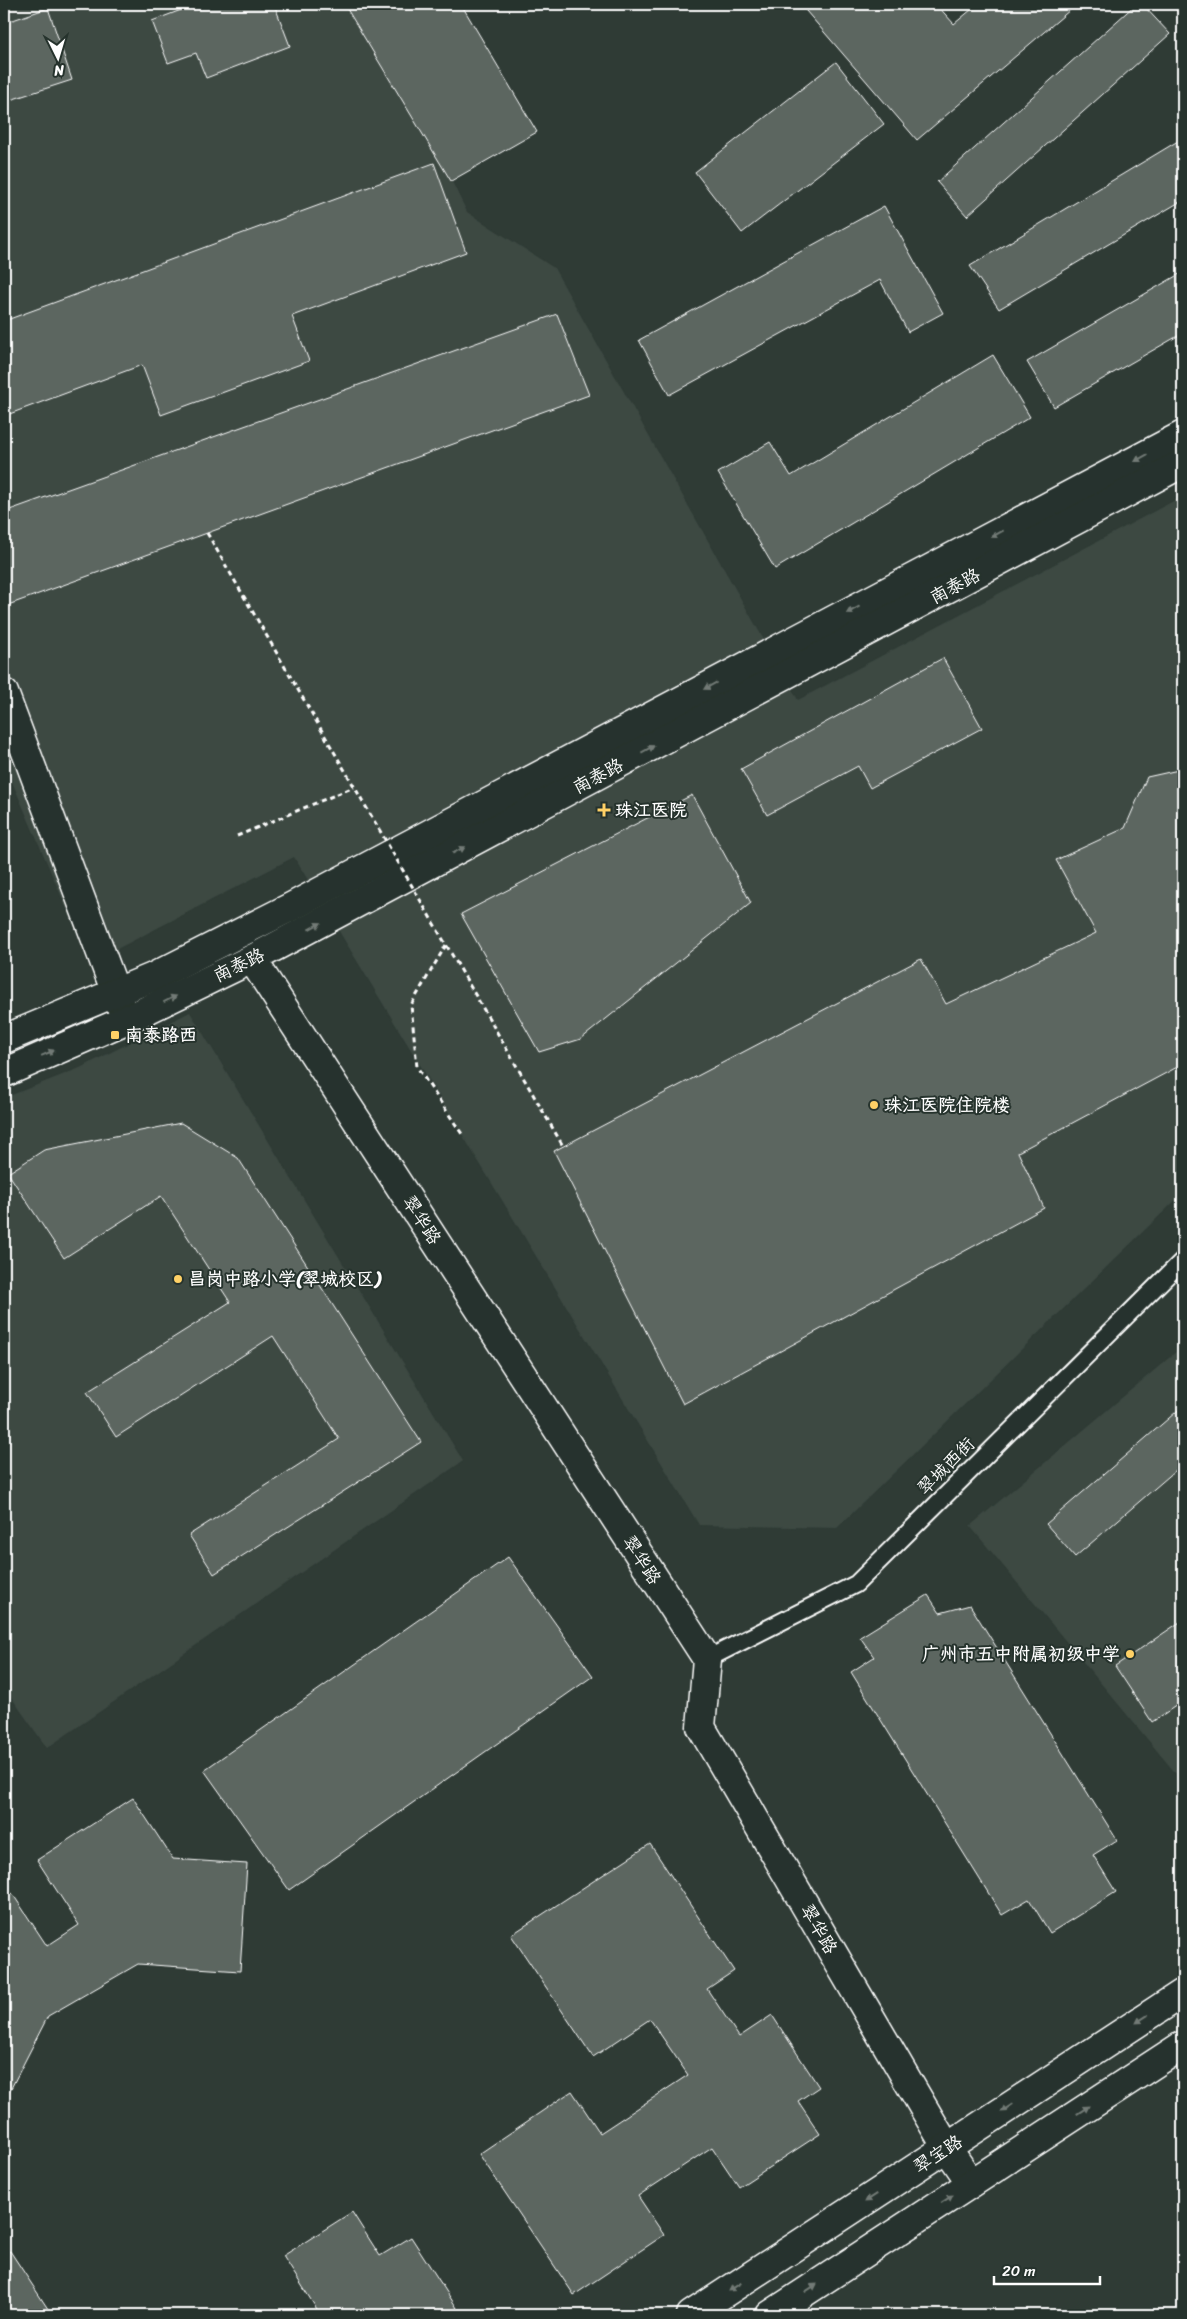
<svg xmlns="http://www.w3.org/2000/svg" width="1187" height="2319" font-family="Sriracha,'LXGW WenKai TC',sans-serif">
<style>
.built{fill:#3c4842}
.building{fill:#5b6661;stroke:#fff}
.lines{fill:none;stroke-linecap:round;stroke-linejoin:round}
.service-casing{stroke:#fff;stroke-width:20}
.minor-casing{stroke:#fff;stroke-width:31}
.tertiary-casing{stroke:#fff;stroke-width:31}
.secondary-casing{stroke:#fff;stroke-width:31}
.path{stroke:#fff;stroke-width:3;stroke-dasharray:5 4;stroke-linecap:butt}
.service{stroke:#26332d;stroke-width:16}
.minor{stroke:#26332d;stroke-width:28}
.tertiary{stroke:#26332d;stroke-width:28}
.secondary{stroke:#26332d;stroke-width:28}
.path-bridge{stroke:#fff;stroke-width:3;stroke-dasharray:5 4;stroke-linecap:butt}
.oneway{fill:#727a76}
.poi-dot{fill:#ffd166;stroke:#26332d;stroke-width:2}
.labels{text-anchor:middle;stroke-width:4;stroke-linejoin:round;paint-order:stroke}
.street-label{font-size:18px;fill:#fff;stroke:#26332d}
.poi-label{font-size:18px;font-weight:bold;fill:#fff;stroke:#26332d;text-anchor:start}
</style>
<rect width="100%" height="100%" fill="#2f3b35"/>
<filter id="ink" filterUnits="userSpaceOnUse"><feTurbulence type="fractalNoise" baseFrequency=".02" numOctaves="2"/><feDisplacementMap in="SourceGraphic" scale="10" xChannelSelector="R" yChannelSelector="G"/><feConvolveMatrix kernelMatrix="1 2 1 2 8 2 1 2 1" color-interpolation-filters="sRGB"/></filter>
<g filter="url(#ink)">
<g class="built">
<polygon points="4,4 364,4 467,212 554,268 798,700 1183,496 1183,1193 837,1528 699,1525 294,857 90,963 4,763"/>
<polygon points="190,1012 463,1461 47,1748 4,1687 4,1098 80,1068"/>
<polygon points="1183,1346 1183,1782 970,1526"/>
</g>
<g class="building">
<polygon points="197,4 274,4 290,46 206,78 196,53 168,63 152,21"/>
<polygon points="344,4 461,4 537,132 451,181"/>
<polygon points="800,4 936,4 954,24 978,4 1077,4 917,140"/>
<polygon points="1136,4 1142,4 1170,34 967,216 937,182"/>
<polygon points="48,8 72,80 4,102 4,23"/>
<polygon points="836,62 884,124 742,233 695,172"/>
<polygon points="1183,138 1183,200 999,309 970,266"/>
<polygon points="434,163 466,252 292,316 309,361 161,415 142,365 4,416 4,321"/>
<polygon points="884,206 943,313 908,332 880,280 669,395 639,340"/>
<polygon points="1183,272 1183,333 1054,407 1027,362"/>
<polygon points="557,314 589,395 8,605 4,593 4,512"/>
<polygon points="993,355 1030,417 775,569 718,473 770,442 791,476"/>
<polygon points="943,658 982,728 870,788 858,766 767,815 741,769"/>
<polygon points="1183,769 1183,1064 1018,1152 1044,1208 683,1404 554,1151 921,959 946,1004 1096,933 1056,860 1125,828 1147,777"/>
<polygon points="692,795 751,903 581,1039 539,1052 461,914"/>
<polygon points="181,1123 238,1158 421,1442 214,1574 189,1535 339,1439 273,1336 116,1437 87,1392 230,1302 161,1196 64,1258 8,1173 44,1150"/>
<polygon points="1183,1406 1183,1464 1075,1557 1046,1524"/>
<polygon points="508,1557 593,1676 289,1890 204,1770"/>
<polygon points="928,1595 940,1613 970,1605 1117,1840 1093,1855 1116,1892 1050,1933 1029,1899 1002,1915 851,1672 874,1657 860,1637"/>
<polygon points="1183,1620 1183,1701 1152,1722 1115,1666"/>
<polygon points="133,1798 173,1859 247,1864 240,1971 138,1964 48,2016 4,2102 4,1894 12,1893 47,1946 79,1925 37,1860"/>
<polygon points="650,1844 734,1971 707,1989 739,2037 772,2015 819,2087 798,2101 820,2134 739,2187 712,2147 638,2196 664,2235 574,2295 479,2154 572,2091 600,2133 688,2075 650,2019 593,2057 511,1935"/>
<polygon points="352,2212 380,2256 411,2237 457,2308 446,2315 318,2315 320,2314 283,2256"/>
<polygon points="10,2251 52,2315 4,2315 4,2254"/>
</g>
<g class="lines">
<g class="service-casing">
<polyline id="service" points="707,1659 856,1584 1183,1260"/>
</g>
<g class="minor-casing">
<g id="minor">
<polyline points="4,693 126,1020"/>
<polyline points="252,959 707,1659 701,1727 947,2148 971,2183"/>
</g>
</g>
<g class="tertiary-casing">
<g id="tertiary">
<polyline points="691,2315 1183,1993"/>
<polyline points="770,2315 1183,2045"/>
</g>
</g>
<g class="secondary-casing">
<g id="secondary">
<polyline points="4,1039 153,977 291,907 1183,435"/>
<polyline points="4,1073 126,1020 252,959 1183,463"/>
</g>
</g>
<g class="path">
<polyline points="237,836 354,787"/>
<polyline points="446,945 411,1005 417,1067 462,1134"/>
</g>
<use href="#service" class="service"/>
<use href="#minor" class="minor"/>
<use href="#tertiary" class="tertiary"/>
<use href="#secondary" class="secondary"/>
<polyline class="path-bridge" points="207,533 563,1146"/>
</g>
<defs><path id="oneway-solid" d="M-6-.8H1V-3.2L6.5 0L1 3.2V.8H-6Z" transform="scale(1.25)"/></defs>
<g class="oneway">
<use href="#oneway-solid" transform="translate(1141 458) rotate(151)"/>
<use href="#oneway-solid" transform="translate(997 534) rotate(152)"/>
<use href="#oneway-solid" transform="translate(853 610) rotate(152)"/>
<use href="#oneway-solid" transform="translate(710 686) rotate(152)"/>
<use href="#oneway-solid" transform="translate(648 749) rotate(-28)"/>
<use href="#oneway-solid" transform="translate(459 850) rotate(-28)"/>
<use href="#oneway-solid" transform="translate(315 926) rotate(-28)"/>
<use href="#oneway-solid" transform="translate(170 999) rotate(-26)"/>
<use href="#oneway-solid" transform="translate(48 1053) rotate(-23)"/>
<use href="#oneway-solid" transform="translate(1142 2019) rotate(147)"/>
<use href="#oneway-solid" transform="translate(1007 2108) rotate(146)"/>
<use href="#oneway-solid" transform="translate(1083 2110) rotate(-33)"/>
<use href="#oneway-solid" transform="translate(871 2198) rotate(147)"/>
<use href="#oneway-solid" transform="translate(947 2199) rotate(-33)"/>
<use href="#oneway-solid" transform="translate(735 2287) rotate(147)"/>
<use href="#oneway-solid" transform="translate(811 2288) rotate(-33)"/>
</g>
</g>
<g class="poi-dot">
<path d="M601.5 802.5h5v5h5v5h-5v5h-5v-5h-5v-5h5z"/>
<rect x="110" y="1030" width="10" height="10" rx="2.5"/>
<circle cx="874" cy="1105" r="5"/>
<circle cx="178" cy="1279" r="5"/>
<circle cx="1130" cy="1654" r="5"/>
</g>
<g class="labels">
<g class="street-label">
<text transform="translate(955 586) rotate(-28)" y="6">南泰路</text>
<text transform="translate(598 776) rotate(-28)" y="6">南泰路</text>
<text transform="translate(239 965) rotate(-26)" y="6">南泰路</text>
<text transform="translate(422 1220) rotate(57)" y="6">翠华路</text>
<text transform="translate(946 1466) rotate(-45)" y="6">翠城西街</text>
<text transform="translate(642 1560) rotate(57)" y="6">翠华路</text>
<text transform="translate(819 1929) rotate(60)" y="6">翠华路</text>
<text transform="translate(938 2154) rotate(-33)" y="6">翠宝路</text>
</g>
<g class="poi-label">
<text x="615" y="816">珠江医院</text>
<text x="125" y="1041">南泰路西</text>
<text x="884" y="1111">珠江医院住院楼</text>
<text x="188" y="1285">昌岗中路小学(翠城校区)</text>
<text x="1120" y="1660" text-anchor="end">广州市五中附属初级中学</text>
</g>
</g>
<rect width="1187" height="2319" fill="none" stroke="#26332d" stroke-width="20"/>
<rect x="10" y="10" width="1167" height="2299" fill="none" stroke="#fff" stroke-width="2" filter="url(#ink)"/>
<g transform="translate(58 58) rotate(175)" stroke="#26332d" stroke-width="4" paint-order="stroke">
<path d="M0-4L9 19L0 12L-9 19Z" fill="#ffffff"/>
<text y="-8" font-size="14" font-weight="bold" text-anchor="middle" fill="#ffffff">N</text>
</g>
<path d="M994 2276v8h106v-8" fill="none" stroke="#ffffff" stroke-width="2.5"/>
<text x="1002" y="2276" font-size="15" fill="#ffffff" stroke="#26332d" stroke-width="4" paint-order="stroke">20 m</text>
</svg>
